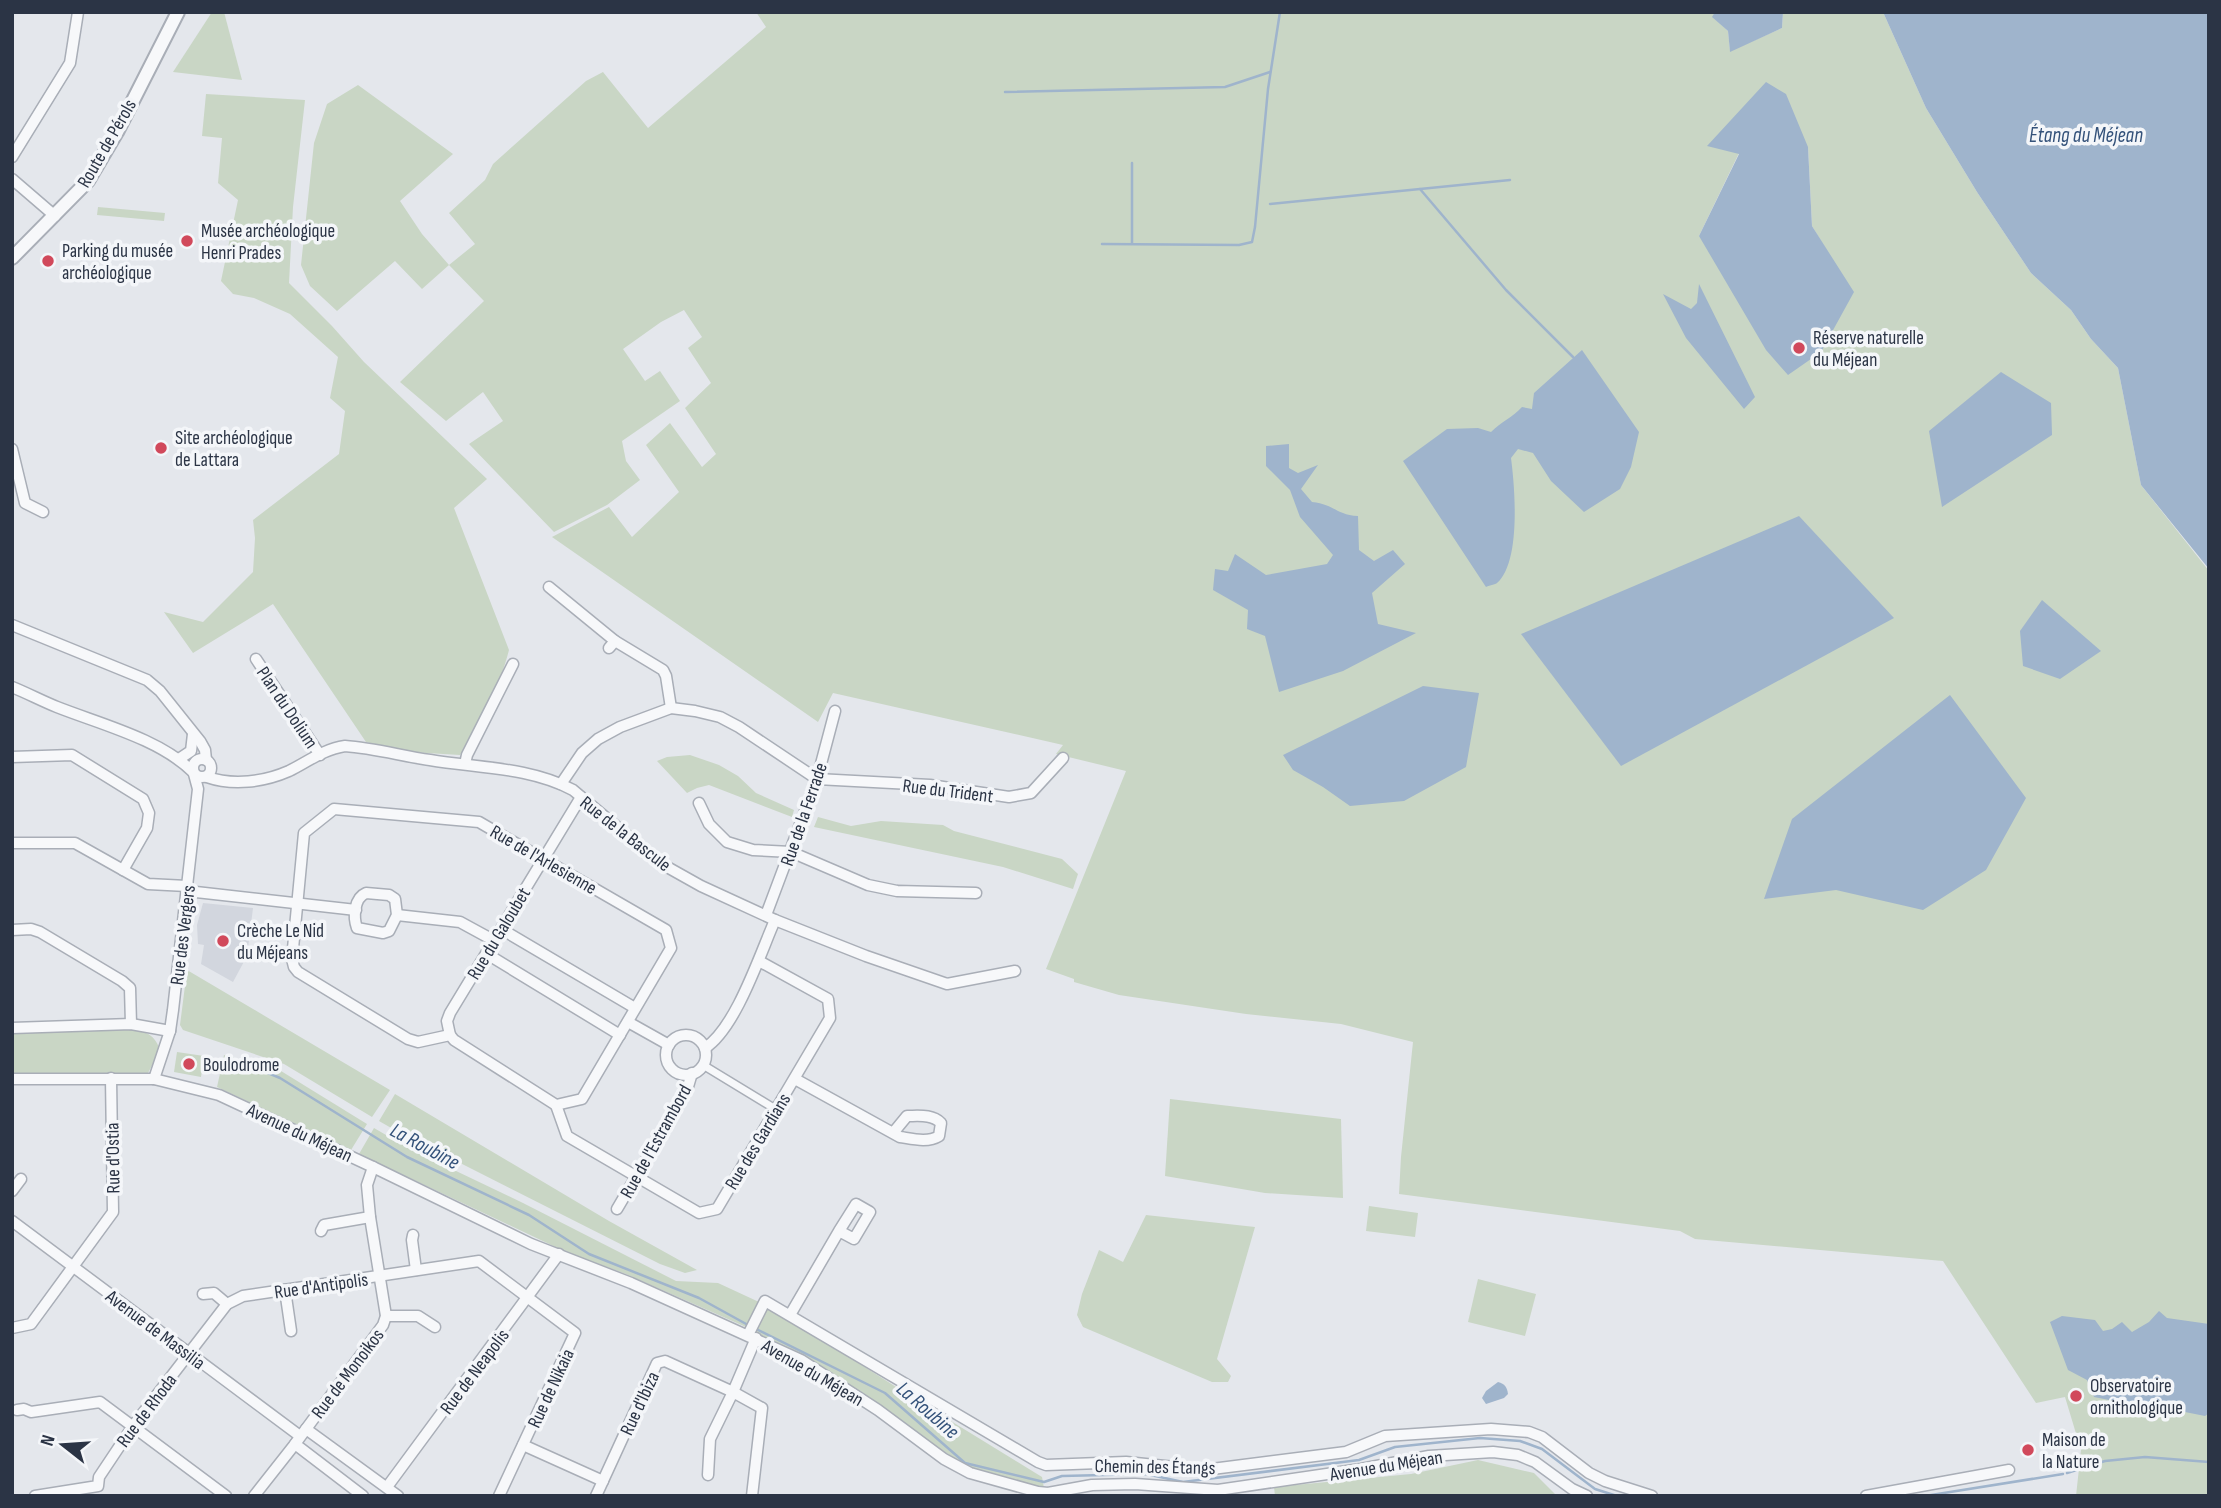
<svg xmlns="http://www.w3.org/2000/svg" width="2221" height="1508" font-family="'Sofia Sans Condensed',sans-serif">
<style>
.built{fill:#d2d6de}
.green{fill:#c9d6c5;fill-rule:evenodd}
.water{fill:#9fb4cc}
.lines{fill:none;stroke-linecap:round;stroke-linejoin:round}
.stream{stroke:#9fb4cc;stroke-width:2.5}
.pedestrian-casing{stroke:#a9aeb7;stroke-width:10}
.minor-casing{stroke:#a9aeb7;stroke-width:13}
.tertiary-casing{stroke:#a9aeb7;stroke-width:16}
.pedestrian{stroke:#f7f8fa;stroke-width:7}
.minor{stroke:#f7f8fa;stroke-width:10}
.tertiary{stroke:#f7f8fa;stroke-width:12}
.poi-dot{fill:#d1495b;stroke:#f4f6f9;stroke-width:2.5}
.labels{text-anchor:middle;stroke-width:7;stroke-linejoin:round;paint-order:stroke}
.street-label{font-size:19px;fill:#2b3445;stroke:#f4f6f9}
.poi-label{font-size:19px;fill:#2b3445;stroke:#f4f6f9;text-anchor:start}
.water-label{font-size:21px;font-style:italic;fill:#34527a;stroke:#f4f6f9}
</style>
<rect width="100%" height="100%" fill="#e4e7ec"/>
<polygon class="built" points="203,903 253,908 247,956 233,982 201,964 204,945 198,944 197,925"/>
<g class="green">
<polygon points="212,12 224,12 242,80 173,72"/>
<path d="M756,12H1715L1713,17L1728,31L1730,51L1782,28L1783,12H1883L1926,108L1977,192L2031,273L2071,310L2091,339L2118,368L2141,485L2209,571V1496H2076L2081,1450L2065,1397L2036,1403L1943,1261L1695,1239L1680,1231L1399,1194L1401,1157L1413,1042L1341,1024L1246,1014L1119,995L1074,982V979L1046,969L1126,771L1056,754L1063,745L833,693L818,722L552,537L609,507L632,537L679,492L646,445L670,423L702,467L716,454L685,408L711,383L688,348L702,337L684,310L661,322L623,349L645,381L660,371L680,401L622,441L626,461L640,480L607,505L554,532L469,444L503,421L483,392L446,421L400,382L484,301L449,265L422,289L395,261L337,311L310,286L301,265L314,143L327,104L358,85L453,154L400,201L422,234L449,265L475,244L449,213L485,180L493,164L586,81L603,72L648,128L766,27ZM1808,147L1812,226L1830,256L1699,236L1739,153Z"/>
<path d="M206,94L305,100L293,207L289,283L332,326L364,362L487,479L454,508L509,650C500,684 482,728 460,755L410,752L366,742L273,604L193,653L164,612L203,622L253,572L255,538L253,520L339,454L345,411L330,398L338,357L290,314L254,298L233,294L221,281L238,200L218,183L222,138L202,136Z"/>
<polygon points="98,207 165,213 164,221 97,215"/>
<polygon points="690,755 719,765 738,776 756,793 794,810 792,817 709,785 697,788 687,793 657,761 667,757"/>
<polygon points="818,817 851,826 881,821 943,825 954,831 1062,859 1078,874 1073,889 1003,867 814,827"/>
<polygon points="187,970 390,1090 372,1117 284,1064 183,1030 180,1025"/>
<path d="M126,1028C143,1031 154,1032 160,1050L148,1073L12,1074V1032Z"/>
<polygon points="177,1052 204,1056 201,1077 174,1072"/>
<polygon points="224,1055 281,1071 367,1124 351,1150 217,1087"/>
<polygon points="395,1094 609,1221 697,1270 685,1273 660,1264 393,1129 379,1121"/>
<polygon points="1170,1099 1341,1119 1343,1198 1265,1193 1165,1176"/>
<polygon points="374,1128 410,1149 523,1203 676,1281 718,1283 759,1302 746,1327 626,1274 566,1252 359,1154"/>
<polygon points="1369,1206 1418,1213 1415,1237 1366,1231"/>
<polygon points="1146,1215 1255,1227 1217,1359 1231,1376 1228,1382 1212,1382 1083,1327 1077,1315 1082,1294 1099,1250 1123,1262"/>
<polygon points="1478,1279 1536,1294 1525,1336 1468,1322"/>
<polygon points="767,1307 797,1324 915,1399 1042,1477 1044,1488 965,1466 879,1406 755,1332"/>
<polygon points="1478,1460 1534,1473 1557,1496 1275,1496 1274,1487 1411,1474"/>
</g>
<g class="water">
<polygon points="1715,12 1783,12 1782,28 1730,52 1728,31 1712,17"/>
<polygon points="1883,12 2209,12 2209,569 2141,485 2118,368 2091,339 2071,310 2031,273 1977,192 1926,108"/>
<polygon points="1766,82 1786,94 1808,147 1812,226 1854,292 1821,352 1788,375 1766,350 1699,236 1739,154 1707,146"/>
<polygon points="1699,284 1755,397 1744,409 1686,338 1663,294 1691,309 1697,303"/>
<path d="M1582,350L1639,432L1631,467L1620,489L1584,512L1551,481L1533,453L1518,449L1511,458C1515,488 1521,562 1497,583C1496,584 1488,586 1486,587L1403,461L1447,429L1478,428L1491,432C1501,422 1513,417 1522,407L1532,409L1534,393Z"/>
<polygon points="2001,372 2051,403 2052,435 1942,507 1929,431"/>
<path d="M1289,444V468L1298,473L1318,465L1301,489L1312,502C1334,504 1336,515 1358,516L1359,550L1374,561L1393,550L1405,564L1372,593L1378,624L1416,633L1343,671L1279,692L1265,636L1247,629L1248,610L1213,590L1215,569L1228,571L1235,554L1266,575L1327,564L1333,555L1300,517L1290,490L1266,466V446Z"/>
<polygon points="1799,516 1894,618 1621,766 1521,634"/>
<polygon points="2042,600 2101,651 2060,679 2023,666 2020,631"/>
<polygon points="1423,686 1479,693 1466,767 1404,801 1350,806 1323,787 1293,770 1283,755"/>
<polygon points="1950,695 2026,798 1986,870 1923,910 1836,890 1764,899 1792,819"/>
<polygon points="2159,1311 2167,1318 2209,1324 2209,1413 2205,1416 2150,1405 2130,1404 2118,1412 2111,1410 2110,1406 2114,1401 2094,1397 2087,1380 2068,1370 2050,1322 2062,1316 2095,1320 2103,1331 2112,1329 2122,1322 2132,1332 2149,1322"/>
<path d="M1498,1382C1505,1384 1507,1387 1508,1394L1504,1398L1486,1404L1482,1398L1486,1391Z"/>
</g>
<g class="lines">
<g class="stream">
<polyline points="1005,92 1225,87 1270,72"/>
<polyline points="1132,163 1132,243"/>
<polyline points="1420,189 1506,290 1573,357"/>
<polyline points="1270,204 1510,180"/>
<polyline points="1102,244 1239,245 1252,242 1255,227 1268,89 1280,12"/>
<polyline points="229,1062 256,1068 280,1078 407,1157 529,1215 589,1254 699,1298 748,1325"/>
<polyline points="754,1328 885,1393 965,1463 1044,1482 1062,1476 1146,1474 1183,1482 1359,1460 1395,1447 1480,1438 1520,1441 1542,1449 1595,1489 1617,1496"/>
<polyline points="2067,1473 2105,1461 2145,1457 2209,1462"/>
<polyline points="1925,1496 2063,1474"/>
</g>
<g class="pedestrian-casing">
<polyline id="pedestrian" points="703,1065 777,1110"/>
</g>
<g class="minor-casing">
<g id="minor">
<polyline points="12,157 70,63 78,12"/>
<polyline points="12,179 55,216"/>
<polyline points="12,449 25,503 43,512"/>
<polyline points="549,587 615,641"/>
<polyline points="12,625 147,680 160,691 200,741 205,750 206,760"/>
<polyline points="609,648 615,641 663,670 666,676 671,708"/>
<polyline points="256,659 320,755"/>
<path d="M12,687C27,693 42,701 57,707C100,724 160,739 193,772"/>
<polyline points="12,757 72,755 143,799 149,813 147,828 123,870"/>
<circle cx="202" cy="768" r="9"/>
<polyline points="179,759 191,751 193,734"/>
<polyline points="465,764 467,755 513,664"/>
<path d="M207,777C233,786 264,782 289,771C307,762 324,749 345,746C374,748 402,756 430,760C478,768 530,767 573,790L660,863L701,886L775,920L866,956L947,984L1015,971"/>
<polyline points="561,784 582,753 598,739 620,727 671,708 695,711 720,717 739,727 817,779 930,785 1009,797 1031,793 1063,758"/>
<polyline points="699,803 709,824 727,842 753,850 791,852 868,885 897,891 976,893"/>
<polygon points="334,809 479,822 666,930 671,948 582,1099 556,1105 454,1040 450,1035 418,1042 408,1039 298,972 294,967 292,959 304,833"/>
<polyline points="12,843 75,843 148,884 187,886"/>
<polyline points="187,891 356,910"/>
<path d="M366,893L389,895L395,899L397,915L389,931L383,933L357,928C353,917 354,898 366,893Z"/>
<polyline points="397,915 460,922 493,940"/>
<polyline points="766,915 817,779 835,711"/>
<polyline points="501,929 635,1008"/>
<polyline points="12,930 31,929 40,932 122,981 130,988 131,1024"/>
<polyline points="487,954 620,1035"/>
<polyline points="628,1022 669,1045"/>
<polyline points="12,1028 131,1024 170,1031"/>
<polyline points="450,1035 447,1021 450,1013 581,797"/>
<circle cx="686" cy="1055" r="20"/>
<path d="M705,1048C736,1028 760,954 775,920"/>
<polyline points="12,1079 154,1079 219,1095 373,1167 531,1244 631,1283 801,1360 878,1410 944,1459 970,1473 1038,1492 1048,1493 1092,1485 1135,1484 1218,1490 1361,1469 1429,1456 1493,1452 1518,1455 1535,1462 1572,1489 1587,1496"/>
<polyline points="154,1079 170,1031 173,1010 198,789 194,774"/>
<path d="M795,1079L900,1137C913,1139 928,1143 939,1136L941,1123C932,1114 919,1116 907,1116L893,1133"/>
<polyline points="556,1105 567,1136 699,1213 717,1209 830,1018 828,999 759,961"/>
<polyline points="12,1191 21,1179"/>
<polyline points="617,1209 687,1090 692,1073"/>
<polyline points="12,1221 300,1436"/>
<polyline points="321,1231 324,1225 370,1217"/>
<polyline points="413,1235 412,1240 416,1270"/>
<polyline points="285,1290 291,1331"/>
<polyline points="203,1294 214,1293 227,1304"/>
<polyline points="790,1315 839,1231 854,1239 870,1212 856,1204 839,1231"/>
<polyline points="386,1316 418,1316 435,1327"/>
<polyline points="12,1328 31,1324 113,1212 111,1078"/>
<polyline points="748,1335 765,1301 1038,1462 1046,1465 1126,1462 1204,1470 1346,1452 1385,1436 1491,1429 1529,1432 1542,1437 1589,1473 1605,1481 1652,1496"/>
<polyline points="17,1410 24,1409 31,1412 100,1402 226,1496"/>
<polyline points="306,1429 383,1325 386,1316 370,1217 367,1185 373,1167"/>
<polyline points="523,1445 603,1481"/>
<polyline points="708,1475 710,1439 733,1392 762,1408 752,1496"/>
<polyline points="387,1487 559,1254"/>
<polyline points="35,1496 98,1486 99,1477 133,1426 227,1304 243,1296 479,1261 575,1333 499,1496"/>
<polyline points="254,1496 295,1444"/>
<polyline points="363,1496 295,1444 306,1429 398,1496"/>
<polyline points="596,1496 657,1363 665,1361 733,1392 756,1338"/>
<polyline points="1866,1496 2009,1470"/>
</g>
</g>
<g class="tertiary-casing">
<polyline id="tertiary" points="12,258 88,181 117,132 178,12"/>
</g>
<use href="#pedestrian" class="pedestrian"/>
<use href="#minor" class="minor"/>
<use href="#tertiary" class="tertiary"/>
</g>
<g class="poi-dot">
<circle cx="187" cy="241" r="7"/>
<circle cx="48" cy="261" r="7"/>
<circle cx="1799" cy="348" r="7"/>
<circle cx="161" cy="448" r="7"/>
<circle cx="223" cy="941" r="7"/>
<circle cx="189" cy="1064" r="7"/>
<circle cx="2076" cy="1396" r="7"/>
<circle cx="2028" cy="1450" r="7"/>
</g>
<g class="labels">
<g class="street-label">
<text transform="translate(106 143) rotate(-60)" y="7">Route de Pérols</text>
<text transform="translate(288 707) rotate(56)" y="7">Plan du Dolium</text>
<text transform="translate(948 790) rotate(7)" y="7">Rue du Trident</text>
<text transform="translate(803 814) rotate(-71)" y="7">Rue de la Ferrade</text>
<text transform="translate(626 833) rotate(38)" y="7">Rue de la Bascule</text>
<text transform="translate(544 859) rotate(30)" y="7">Rue de l'Arlesienne</text>
<text transform="translate(498 933) rotate(-59)" y="7">Rue du Galoubet</text>
<text transform="translate(182 935) rotate(-83)" y="7">Rue des Vergers</text>
<text transform="translate(300 1132) rotate(25)" y="7">Avenue du Méjean</text>
<text transform="translate(655 1141) rotate(-61)" y="7">Rue de l'Estrambord</text>
<text transform="translate(757 1141) rotate(-59)" y="7">Rue des Gardians</text>
<text transform="translate(112 1158) rotate(-91)" y="7">Rue d'Ostia</text>
<text transform="translate(321 1285) rotate(-8)" y="7">Rue d'Antipolis</text>
<text transform="translate(156 1329) rotate(37)" y="7">Avenue de Massilia</text>
<text transform="translate(474 1371) rotate(-53)" y="7">Rue de Neapolis</text>
<text transform="translate(813 1372) rotate(30)" y="7">Avenue du Méjean</text>
<text transform="translate(347 1373) rotate(-53)" y="7">Rue de Monoikos</text>
<text transform="translate(550 1388) rotate(-65)" y="7">Rue de Nikaia</text>
<text transform="translate(639 1403) rotate(-65)" y="7">Rue d'Ibiza</text>
<text transform="translate(146 1410) rotate(-53)" y="7">Rue de Rhoda</text>
<text transform="translate(1386 1465) rotate(-9)" y="7">Avenue du Méjean</text>
<text transform="translate(1155 1466) rotate(1)" y="7">Chemin des Étangs</text>
</g>
<g class="poi-label">
<text x="201" y="237">Musée archéologique<tspan x="201" dy="22">Henri Prades</tspan></text>
<text x="62" y="257">Parking du musée<tspan x="62" dy="22">archéologique</tspan></text>
<text x="1813" y="344">Réserve naturelle<tspan x="1813" dy="22">du Méjean</tspan></text>
<text x="175" y="444">Site archéologique<tspan x="175" dy="22">de Lattara</tspan></text>
<text x="237" y="937">Crèche Le Nid<tspan x="237" dy="22">du Méjeans</tspan></text>
<text x="203" y="1071">Boulodrome</text>
<text x="2090" y="1392">Observatoire<tspan x="2090" dy="22">ornithologique</tspan></text>
<text x="2042" y="1446">Maison de<tspan x="2042" dy="22">la Nature</tspan></text>
</g>
<g class="water-label">
<text x="2086" y="142">Étang du Méjean</text>
<text transform="translate(425 1146) rotate(28)" y="7">La Roubine</text>
<text transform="translate(928 1410) rotate(41)" y="7">La Roubine</text>
</g>
</g>
<rect width="2221" height="1508" fill="none" stroke="#2b3445" stroke-width="28"/>
<g transform="translate(63 1445) rotate(287)" stroke="#f4f6f9" stroke-width="5" paint-order="stroke">
<path d="M0-5L12 26L0 18L-12 26Z" fill="#2b3445"/>
<text y="-10" font-size="19" font-weight="bold" text-anchor="middle" fill="#2b3445">N</text>
</g>
</svg>
